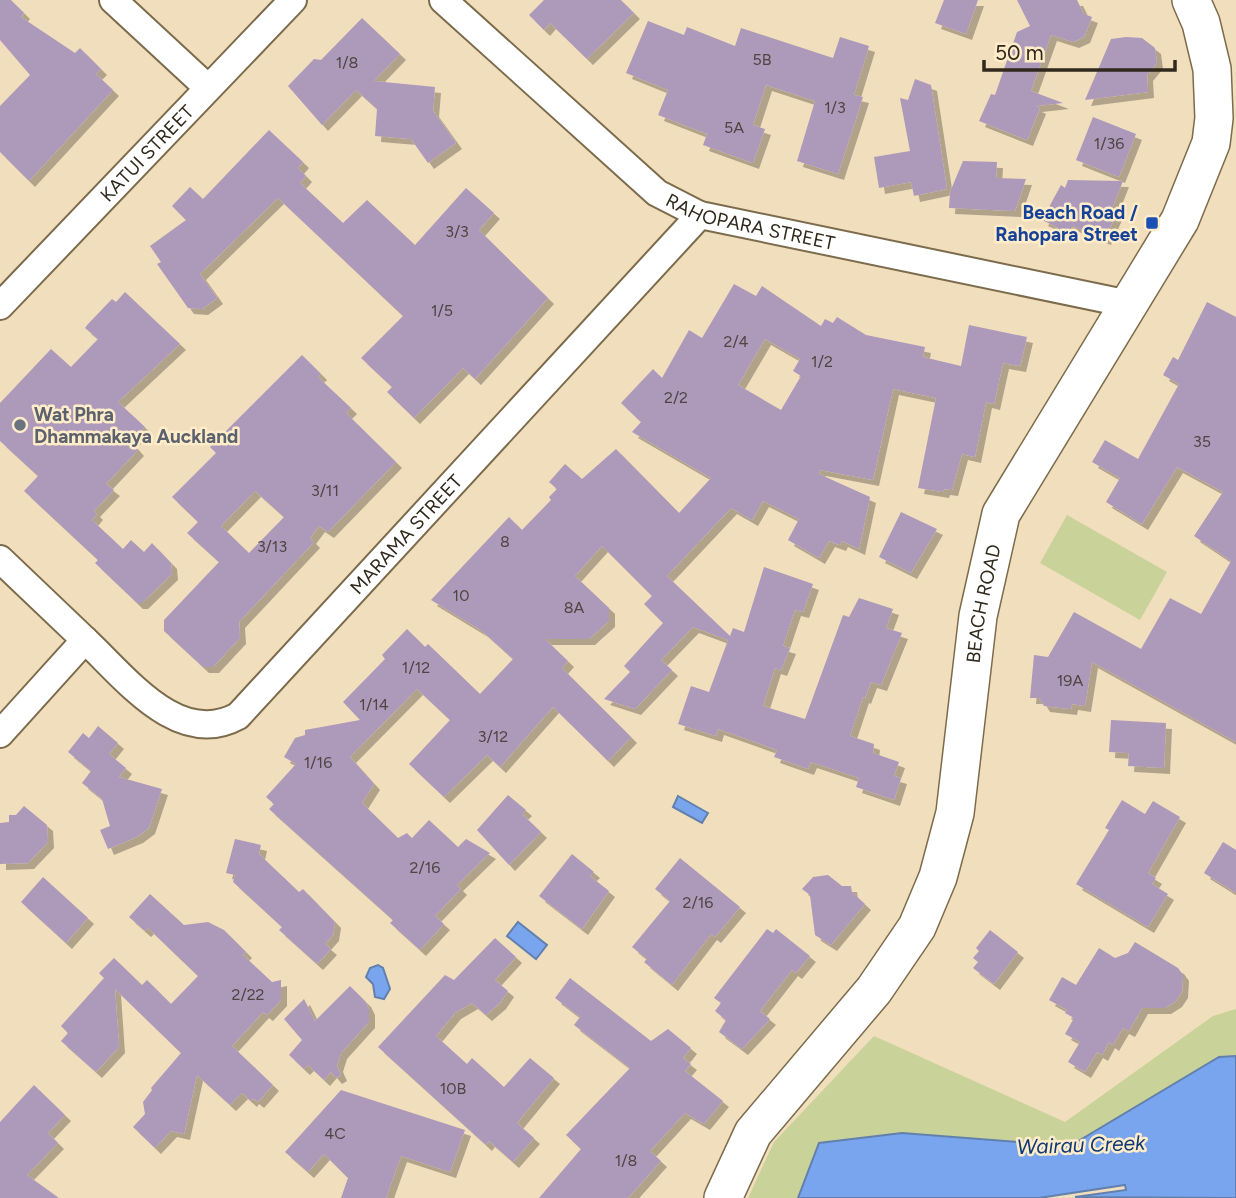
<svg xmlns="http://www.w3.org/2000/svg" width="1236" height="1198" font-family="Figtree,sans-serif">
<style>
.green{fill:#c9d298}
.water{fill:#78a5ed;stroke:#6280ae;stroke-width:2}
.building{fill:#ad99b9;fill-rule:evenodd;filter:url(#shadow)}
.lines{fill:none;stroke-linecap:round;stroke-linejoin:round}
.street-casing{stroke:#7c6b4c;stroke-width:30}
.secondary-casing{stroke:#7c6b4c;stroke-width:40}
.street{stroke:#fff;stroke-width:26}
.secondary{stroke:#fff;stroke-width:37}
.transit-dot{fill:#1a4fb4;stroke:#ffecc9;stroke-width:2.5}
.worship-dot{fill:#6b7280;stroke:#ffecc9;stroke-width:2.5}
.labels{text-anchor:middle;stroke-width:5;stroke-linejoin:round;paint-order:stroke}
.number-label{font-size:16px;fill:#4f4543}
.street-label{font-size:19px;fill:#30291c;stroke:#ffecc9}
.transit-label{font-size:19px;font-weight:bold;fill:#164399;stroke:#ffecc9;text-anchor:end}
.worship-label{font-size:19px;font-weight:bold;fill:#5b616d;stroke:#ffecc9;text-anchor:start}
.water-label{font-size:21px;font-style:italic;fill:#0f3877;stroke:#ffecc9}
</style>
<defs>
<filter id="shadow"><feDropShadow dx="6" dy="6" stdDeviation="0" flood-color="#0004"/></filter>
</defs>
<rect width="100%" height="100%" fill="#f1debc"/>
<g class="green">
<polygon points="1067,515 1167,572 1140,620 1040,563"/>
<polygon points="1236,1009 1236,1056 1219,1057 1070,1146 902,1133 819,1143 798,1198 748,1198 774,1142 874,1036 1065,1122 1213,1016"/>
</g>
<g class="water">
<polygon points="678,796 708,813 702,823 673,807"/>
<polygon points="518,922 547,945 536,959 507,936"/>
<polygon points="378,965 383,968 390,989 384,999 375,997 373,984 366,977 370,968"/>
<polygon points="1236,1056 1236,1198 1075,1197 1126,1190 1125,1185 1039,1198 798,1198 819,1143 902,1133 1070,1146 1219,1057"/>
</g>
<g class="building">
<polygon points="0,0 11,0 24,13 21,17 75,53 80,48 101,69 96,74 113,90 29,181 0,152 0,106 30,75 0,40"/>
<polygon points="544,0 621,0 634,13 587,59 550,23 544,30 529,15"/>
<polygon points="944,0 978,0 966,34 935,23"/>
<polygon points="1017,0 1077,0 1084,14 1092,17 1084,37 1073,42 1051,35 1031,91 1063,103 1036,106 1040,108 1027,140 979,121 991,94 995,95 1017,32 1030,26"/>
<polygon points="362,18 400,54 374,81 435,87 433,111 456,143 428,163 411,139 375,136 377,109 356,90 322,125 288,86 314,59 321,60"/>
<polygon points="648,21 684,35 687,27 735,46 741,28 833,58 840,37 869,46 854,95 863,97 838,174 797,161 815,101 766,85 753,125 765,129 753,163 703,145 707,134 658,115 668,90 626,73"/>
<polygon points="1126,37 1142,38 1155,48 1157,63 1147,75 1148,92 1085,100 1111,39"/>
<polygon points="915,79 931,85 947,189 914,196 911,182 879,188 874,157 910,151 900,98 908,100"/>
<polygon points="1093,117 1136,134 1119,177 1076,160"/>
<polygon points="269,130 303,162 298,168 306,176 300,183 343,223 367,200 415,245 466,188 494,213 479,230 548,298 475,379 463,368 414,418 387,392 392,387 361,358 403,316 278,198 200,274 217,298 202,309 188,308 157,264 161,262 150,246 186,220 172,206 190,187 203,199"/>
<polygon points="963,161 997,162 996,178 1026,179 1015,211 949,208 950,192"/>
<polygon points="1068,180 1123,181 1112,209 1117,212 1105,239 1073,226 1069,233 1042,220 1061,185 1065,188"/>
<path d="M734,284L756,296L762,286L821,326L825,319L833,323L837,317L866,335L925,347L923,357L961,366L969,325L1027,337L1020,366L1003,363L994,404L986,402L975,457L962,454L952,490L944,489L943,492L918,488L936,398L893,389L873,480L820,470L819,474L870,497L859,549L842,541L840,545L829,541L819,558L788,540L799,519L763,501L752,520L731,508L667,576L730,636L733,628L744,632L764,567L813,584L803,612L795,610L783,646L790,648L781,670L775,668L763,706L805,719L843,615L849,617L859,598L893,609L886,628L902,633L881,685L871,682L865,698L863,697L850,736L874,744L873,753L899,762L894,776L901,778L894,800L856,787L859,778L811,762L808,769L774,757L777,750L718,729L716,736L678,724L691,686L709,692L728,640L693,627L661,660L672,670L635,709L604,699L630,672L624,666L663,623L644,604L652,596L602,546L575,576L609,608V621L589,639H545L568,661L562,668L631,737L608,761L553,707L500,767L487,755L444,797L409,764L450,720L417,689L350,757L374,784L362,803L398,838L407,833L412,838L429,820L458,847L466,839L490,853L457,885L461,889L435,916L444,924L420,950L390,923L393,920L269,809L274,804L266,797L296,764L284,757L295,738L305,735V730L360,720L343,702L385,659L382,655L407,629L425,647L428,644L480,694L513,659L482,631L431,600L509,517L522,530L551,500L549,497L557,489L549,482L565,464L582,479L616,449L679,513L711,478L632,432L641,422L621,403L653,369L662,378L689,330L702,338ZM765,339L800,359L793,371L801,376L781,410L738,385Z"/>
<polygon points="125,292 180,344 118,402 145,427 131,442 138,450 106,484 114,490 94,511 97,514 92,520 123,549 131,540 144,552 152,543 171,563 172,574 142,603 137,603 95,563 98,560 24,491 38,476 0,441 0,403 51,349 71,367 98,339 85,328 88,324 112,299 116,302"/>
<polygon points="1207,302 1236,317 1236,742 1092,662 1085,706 1072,704 1071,709 1044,706 1039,698 1030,698 1034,655 1048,657 1074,612 1141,649 1170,598 1201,614 1231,561 1194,536 1223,492 1177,467 1142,524 1106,502 1120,478 1092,462 1105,440 1138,459 1179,384 1163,375 1173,357 1178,360"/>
<path d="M302,355L321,374L318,377L351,408L346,413L396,462L328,532L319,526L310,538L314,542L239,622L240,638L213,667H203L164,631V620L219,562L187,533L198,522L172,497L216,453L210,447ZM255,491L284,517L249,553L221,526Z"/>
<polygon points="901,512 937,529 911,573 879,557"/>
<polygon points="1111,720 1166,723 1164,768 1128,766 1129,753 1109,752"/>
<polygon points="98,726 118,743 109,754 126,768 119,777 162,789 149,828 137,837 108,849 100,830 110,826 102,799 82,783 91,771 68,752 83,733 89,738"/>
<polygon points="508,795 526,810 522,814 541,832 509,865 477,830"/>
<polygon points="1122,800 1145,814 1153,801 1180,817 1148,873 1156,878 1152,884 1168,894 1148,927 1076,884 1109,830 1105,828"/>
<polygon points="24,806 47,825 48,842 28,863 0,864 0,823 9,822 9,815 16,815"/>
<polygon points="235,839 261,845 259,854 299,892 303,889 335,922 333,935 325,944 331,949 317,964 279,930 282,927 233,882 235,875 226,873"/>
<polygon points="1223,842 1236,850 1236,893 1204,873"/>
<polygon points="572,854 594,872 590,876 609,891 582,929 539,896"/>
<polygon points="680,858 740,907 715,937 711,934 672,985 644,962 647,959 632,947 670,901 655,889"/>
<polygon points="828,875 842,886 851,886 852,892 865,904 831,945 815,935 810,895 802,889 813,877"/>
<polygon points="43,877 88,918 66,943 21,902"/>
<polygon points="150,894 184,925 208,922 224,930 246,952 243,955 272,982 281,980 281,1000 267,1015 263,1012 232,1046 273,1085 258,1102 253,1098 251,1101 242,1093 230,1105 197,1075 184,1134 171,1131 155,1148 133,1127 145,1114 143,1102 152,1090 151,1088 181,1053 115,989 119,1047 96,1072 61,1041 68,1033 61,1026 104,978 99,973 114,958 142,985 147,980 171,1004 198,976 148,928 145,931 129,917"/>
<polygon points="767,929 773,933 776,929 810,956 796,973 792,970 760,1011 770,1019 742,1049 719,1032 726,1020 715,1011 721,1003 714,998"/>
<polygon points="990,930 1018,952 994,984 973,968 978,962 973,958 979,951 976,948"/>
<polygon points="495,938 516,957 495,980 508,991 500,1003 486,1015 472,1003 455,1013 436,1036 467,1064 472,1058 504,1087 530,1058 554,1078 517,1123 534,1138 513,1162 489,1141 486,1145 378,1047 445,975 454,980"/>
<polygon points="1135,942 1178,968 1183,975 1182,992 1176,1001 1165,1008 1142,1008 1129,1031 1123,1028 1113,1045 1109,1042 1102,1055 1097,1052 1085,1072 1068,1062 1080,1042 1065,1034 1074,1018 1065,1013 1067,1010 1049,1000 1062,977 1076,985 1099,948 1115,958 1128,953"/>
<polygon points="570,978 651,1041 668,1029 691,1048 683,1058 691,1064 685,1071 723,1101 704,1124 685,1113 650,1151 661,1161 628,1198 539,1198 581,1149 566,1135 630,1068 574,1025 580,1017 555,998"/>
<polygon points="350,986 365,1001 369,1009 369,1022 341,1053 337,1066 341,1075 336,1078 331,1072 324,1080 308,1065 304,1069 289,1055 302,1040 284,1019 304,999 315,1021"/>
<polygon points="34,1085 65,1115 48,1133 58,1143 27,1175 59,1198 0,1198 0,1122"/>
<polygon points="341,1090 465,1130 450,1172 401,1156 386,1198 341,1198 348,1178 324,1154 308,1172 285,1152"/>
</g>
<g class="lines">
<g class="street-casing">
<g id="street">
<polyline points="113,0 208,88"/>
<path id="s1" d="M443,0L657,193L700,215L1129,304"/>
<path id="s2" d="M0,306L293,0"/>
<polyline points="0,559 85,640 0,734"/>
<path id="s3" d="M85,640C125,677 178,749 238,716L700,215"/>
</g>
</g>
<g class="secondary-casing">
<g id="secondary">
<path id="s4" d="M723,1198L753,1133L874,990L917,927L938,877L955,813L978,616L1001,514L1180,220L1211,143L1214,118L1212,69L1201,23L1191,0"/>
</g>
</g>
<use href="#street" class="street"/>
<use href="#secondary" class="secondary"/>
</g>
<rect class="transit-dot" x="1145" y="216" width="14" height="14" rx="3.5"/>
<circle class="worship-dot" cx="20" cy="425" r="7"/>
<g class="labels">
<g class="number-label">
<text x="762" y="65">5B</text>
<text x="347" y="68">1/8</text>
<text x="835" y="113">1/3</text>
<text x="734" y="133">5A</text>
<text x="1109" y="149">1/36</text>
<text x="457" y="237">3/3</text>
<text x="442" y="316">1/5</text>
<text x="736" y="347">2/4</text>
<text x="822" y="367">1/2</text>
<text x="676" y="403">2/2</text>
<text x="1202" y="447">35</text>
<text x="325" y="496">3/11</text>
<text x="505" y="547">8</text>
<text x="272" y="552">3/13</text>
<text x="461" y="601">10</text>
<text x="574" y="613">8A</text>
<text x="416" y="673">1/12</text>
<text x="1070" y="686">19A</text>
<text x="374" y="710">1/14</text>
<text x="493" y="742">3/12</text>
<text x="318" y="768">1/16</text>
<text x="425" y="873">2/16</text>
<text x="698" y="908">2/16</text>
<text x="248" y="1000">2/22</text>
<text x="453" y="1094">10B</text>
<text x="335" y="1139">4C</text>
<text x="626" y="1166">1/8</text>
</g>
<g class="street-label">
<text dy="7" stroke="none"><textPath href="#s2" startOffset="212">KATUI STREET</textPath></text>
<text dy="7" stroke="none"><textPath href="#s1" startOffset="387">RAHOPARA STREET</textPath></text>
<text dy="7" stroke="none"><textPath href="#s3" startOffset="432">MARAMA STREET</textPath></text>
<text dy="7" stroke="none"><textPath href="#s4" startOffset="667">BEACH ROAD</textPath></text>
</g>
<g class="transit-label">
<text x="1138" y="219">Beach Road /<tspan x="1138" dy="22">Rahopara Street</tspan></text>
</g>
<g class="worship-label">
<text x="34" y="421">Wat Phra<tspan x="34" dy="22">Dhammakaya Auckland</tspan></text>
</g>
<g class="water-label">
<text transform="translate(1081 1145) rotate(-2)" y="7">Wairau Creek</text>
</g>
</g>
<path d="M984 60v10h191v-10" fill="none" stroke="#30291c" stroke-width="3.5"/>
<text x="995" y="60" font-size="21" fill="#30291c" stroke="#ffecc9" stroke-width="5" paint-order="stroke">50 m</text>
</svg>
